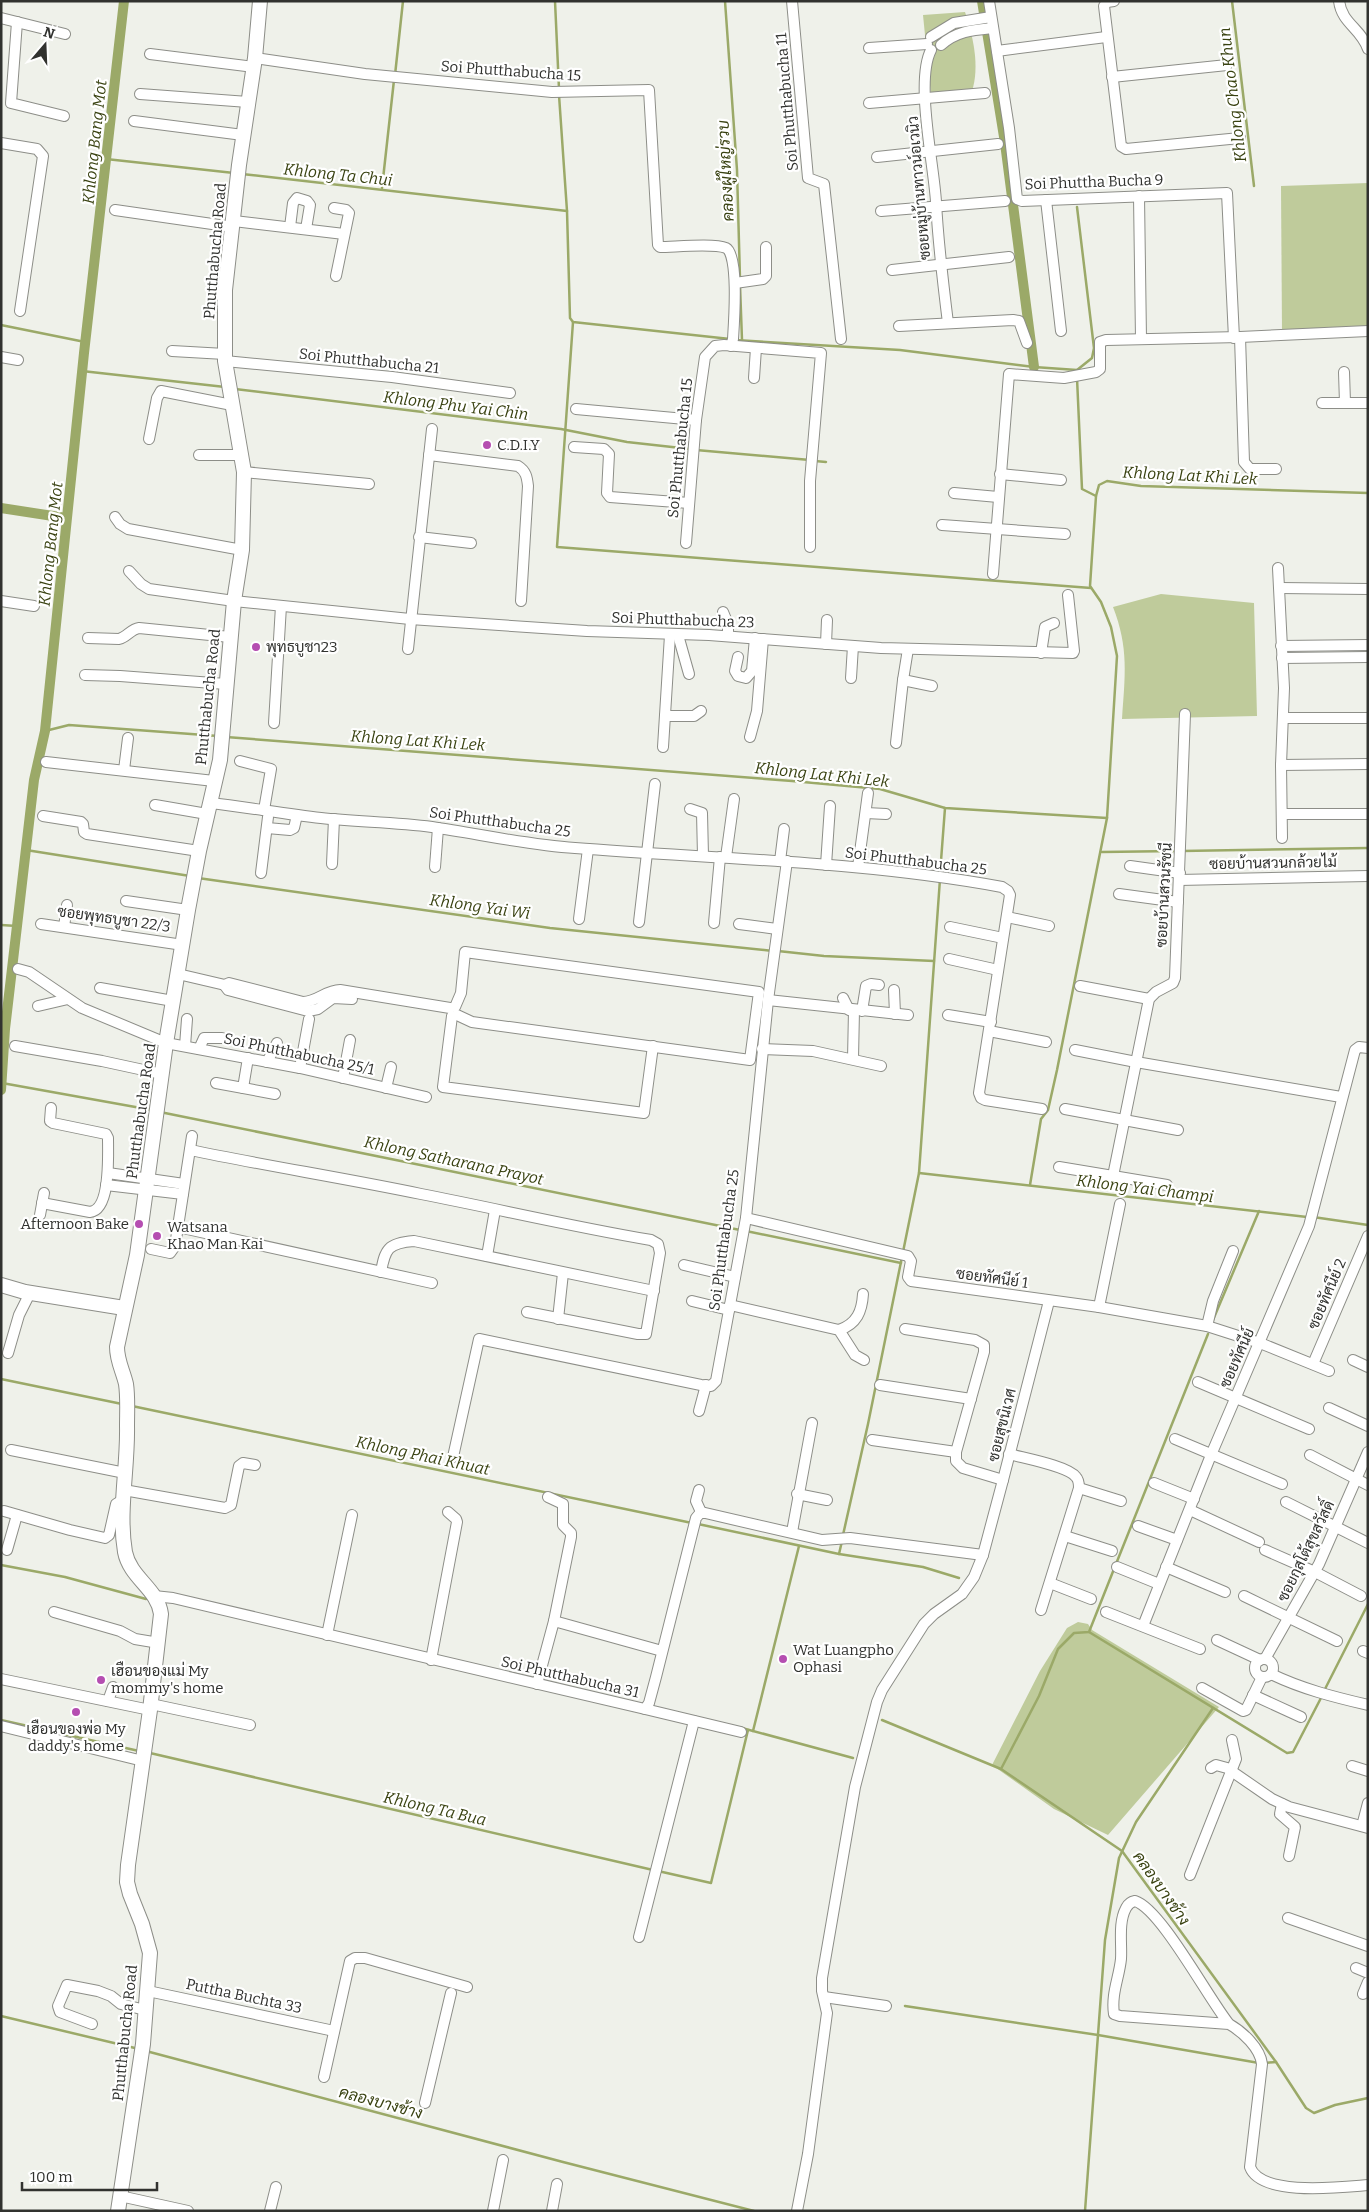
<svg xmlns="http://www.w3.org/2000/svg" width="1369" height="2212" font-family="Bitter,Sarabun,serif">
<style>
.green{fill:#bfcb9b}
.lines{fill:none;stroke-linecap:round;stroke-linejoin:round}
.stream{stroke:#9ba968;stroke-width:2.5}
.canal{stroke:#9ba968;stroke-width:10}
.street-casing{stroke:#8d8e88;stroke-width:12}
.secondary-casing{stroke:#8d8e88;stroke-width:16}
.street{stroke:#fff;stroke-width:10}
.secondary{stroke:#fff;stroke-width:14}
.poi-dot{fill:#b54eb1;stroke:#fff;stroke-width:2}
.labels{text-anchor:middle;stroke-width:4.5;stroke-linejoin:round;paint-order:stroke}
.street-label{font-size:15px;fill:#31322f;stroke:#fff}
.poi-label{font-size:15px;fill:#31322f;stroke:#fff;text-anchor:start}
.water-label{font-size:16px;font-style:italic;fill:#394211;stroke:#fff}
</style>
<rect width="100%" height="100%" fill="#eff1ea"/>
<g class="green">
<path d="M965,12C973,36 980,66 972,91L931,95L923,15Z"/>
<polygon points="1368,183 1368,327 1282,332 1281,186"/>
<path d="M1161,594L1254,603L1257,716L1122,719C1125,676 1129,648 1113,607Z"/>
<polygon points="1078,1622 1088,1624 1092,1630 1219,1707 1108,1835 1054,1809 992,1765 1040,1671 1067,1628"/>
</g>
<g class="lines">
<g class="stream">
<polyline points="555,1 559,89"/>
<polyline points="725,1 737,170 740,279"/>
<polyline points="1232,1 1254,186"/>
<polyline points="395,75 403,1"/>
<polyline points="559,95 567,211 570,318 573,322 730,339"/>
<polyline points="106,159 234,173"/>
<polyline points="242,174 567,211"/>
<polyline points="382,188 394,80"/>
<polyline points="740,285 742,340"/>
<polyline points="573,322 557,547 1091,588"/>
<polyline points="1,325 85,342"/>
<polyline points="735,340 900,350 1034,367 1077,370 1077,372"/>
<polyline points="1077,370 1092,358 1094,348 1077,207"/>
<polyline points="82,371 225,387"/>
<polyline points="1077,378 1082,489 1096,496"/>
<polyline points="235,389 561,429 627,442 690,449"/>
<polyline points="696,450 810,460"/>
<polyline points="815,461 826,462"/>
<polyline points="45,731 69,725 218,736"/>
<polyline points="226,737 792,781 880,789 945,808 1107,818 1117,656 1111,627 1101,602 1090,586 1096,496 1099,485 1107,481 1141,486 1368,493"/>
<polyline points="26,850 190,876"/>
<polyline points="1182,851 1368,848"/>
<polyline points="1102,852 1176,851"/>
<polyline points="940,874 945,808"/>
<polyline points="198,878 550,928 773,951"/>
<polyline points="1,925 17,926"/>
<polyline points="778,951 824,956 934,961"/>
<polyline points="2,1083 152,1110"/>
<polyline points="160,1112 740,1230"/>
<polyline points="919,1173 1307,1217"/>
<polyline points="1030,1185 1041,1119 1048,1110 1057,1070 1107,818"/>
<polyline points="1313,1217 1368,1225"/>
<polyline points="746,1231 901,1263"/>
<polyline points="903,1252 919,1173 940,879"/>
<polyline points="1213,1320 1259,1211"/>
<polyline points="1,1379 122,1404"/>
<polyline points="132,1406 692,1523"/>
<polyline points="698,1524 839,1554 923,1567 959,1578"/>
<polyline points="843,1535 868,1424 902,1257"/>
<polyline points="839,1554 842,1541"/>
<polyline points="1116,1564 1208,1334"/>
<polyline points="1,1565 65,1577 146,1599"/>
<polyline points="1089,1632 1287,1753 1293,1752 1322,1696"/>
<polyline points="1324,1691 1368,1604"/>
<polyline points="1,1720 139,1751"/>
<polyline points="882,1720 1001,1769 1122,1851 1276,2062 1306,2108 1314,2113 1335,2105 1368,2098"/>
<polyline points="742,1728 853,1758"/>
<polyline points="753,1731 799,1546"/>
<polyline points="150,1753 653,1870"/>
<polyline points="1001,1769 1039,1696 1058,1649 1074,1633 1089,1632 1114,1569"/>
<polyline points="658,1871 711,1883 748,1730"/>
<polyline points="905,2006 1098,2035 1259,2063"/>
<polyline points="1,2016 139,2049"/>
<polyline points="146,2051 563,2162 754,2211"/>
<polyline points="1265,2063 1276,2062"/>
<polyline points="1085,2211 1105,1940 1119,1858 1136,1822 1213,1708"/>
</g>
<g class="canal">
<polyline points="982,1 1005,143 1034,367"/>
<polyline points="1,508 66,518"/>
<polyline points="1,1090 5,1029 34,780 45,731 84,353 124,1"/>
</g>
<g class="street-casing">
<g id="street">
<polyline points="792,1 808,178 824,184 841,339"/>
<polyline points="989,1 1009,128 1017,199 1022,201 1227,193 1234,338"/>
<polyline points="1114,1 1107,2 1104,6 1121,146 1126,149 1240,138"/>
<path d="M1339,1C1342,24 1361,28 1368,49"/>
<polyline points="1,18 65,34"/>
<polyline points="17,22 11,103 64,116"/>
<polyline points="931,37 954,23 991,17"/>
<path d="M941,45C957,31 973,30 993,28"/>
<polyline points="869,48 927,44"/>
<path d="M931,50C915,81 934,165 936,202C938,242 943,283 948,323"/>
<polyline points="997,51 1106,37"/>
<polyline points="150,54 254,67"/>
<path d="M255,58L365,74L552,92L649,90L658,245L660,247C674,247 714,243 726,248C739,254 734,323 733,339L731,346"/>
<polyline points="1112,77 1227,65"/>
<polyline points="140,94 248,102"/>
<polyline points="869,103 985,93"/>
<polyline points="134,121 243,135"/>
<polyline points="1,143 37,149 43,156 20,311"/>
<polyline points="877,157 998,144"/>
<polyline points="1139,196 1141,339"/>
<polyline points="1046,200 1061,331"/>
<polyline points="334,208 346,210 349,213 336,276"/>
<polyline points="115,210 233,227"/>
<polyline points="881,211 1005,201"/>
<polyline points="234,221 344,234"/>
<polyline points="290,227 293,203 297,198 307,201 310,205 306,229"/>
<polyline points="892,270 1009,257"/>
<polyline points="735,283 763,279 766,276 766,247"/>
<polyline points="899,326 1013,320 1019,321 1027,343"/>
<polyline points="1240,337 1244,462 1250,469 1276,469"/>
<polyline points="172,351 225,354"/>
<polyline points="1,357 18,360"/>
<polyline points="225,361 392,377 510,393"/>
<polyline points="1344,372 1345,403"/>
<polyline points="754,378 756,348"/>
<polyline points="1322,403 1368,403"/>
<polyline points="576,409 696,420"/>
<polyline points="149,439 157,398 161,391 232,405"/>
<polyline points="574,447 604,449 609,454 607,493 610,497 689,503"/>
<polyline points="199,455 241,455"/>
<path d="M429,455L518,466C526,471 527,477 528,486L521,601"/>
<polyline points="244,472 369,484"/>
<polyline points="1000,474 1061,480"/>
<polyline points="954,493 998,497"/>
<polyline points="115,517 120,524 128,529 242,550"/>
<polyline points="942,525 1065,534"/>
<polyline points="419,537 471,543"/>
<polyline points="686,543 696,420 705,357 715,346 724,345 821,353 810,481 810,547"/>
<polyline points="1278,568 1284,688 1281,765 1282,838"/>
<polyline points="129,571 141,584 149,589 234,601 410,619 587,631 709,635 881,648 1073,653 1074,651 1068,595"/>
<polyline points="993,574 1009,374 1064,378 1096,372 1100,369 1100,342 1106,340 1240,337 1368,331"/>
<polyline points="1280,588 1368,589"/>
<polyline points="1,601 34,606"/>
<polyline points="723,612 728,624 728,636"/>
<polyline points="678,635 689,674"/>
<path d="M88,638L119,639C127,637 131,629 139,628L230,637"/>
<polyline points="826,644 827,620"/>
<polyline points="1281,646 1368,645"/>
<polyline points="408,649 432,429"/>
<polyline points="908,649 903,680 932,686"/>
<polyline points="1041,653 1045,627 1054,623"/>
<polyline points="738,657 735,671 738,676 746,678 752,671 755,638"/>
<polyline points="1282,658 1368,657"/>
<polyline points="85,675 120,676 226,684"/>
<polyline points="851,678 853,646"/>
<polyline points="665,716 694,716 701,711"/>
<polyline points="1284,718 1368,718"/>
<polyline points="274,723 281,606"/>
<polyline points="750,737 757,711 763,639"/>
<polyline points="896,743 903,680"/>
<polyline points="663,747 670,635"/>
<polyline points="240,761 271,769 264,810"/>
<polyline points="46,762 214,781"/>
<polyline points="1281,765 1368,764"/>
<polyline points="124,770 128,738"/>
<path d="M210,803C247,807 284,814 321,818C358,822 395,822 432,827C480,834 527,845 575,848C718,859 861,861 1002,887L1008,891L1010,895L979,1093L981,1098L985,1100L1042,1109"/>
<polyline points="155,805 207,814"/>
<polyline points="690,809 702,813 703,856"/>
<polyline points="866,813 886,814"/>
<polyline points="1282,814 1368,814"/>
<polyline points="43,816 81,822 83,824 84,832 87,834 199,851"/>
<polyline points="267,828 290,830 294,828 297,815"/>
<polyline points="726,857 734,799"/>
<polyline points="780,861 784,829"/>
<polyline points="332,864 334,819"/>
<polyline points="826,865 830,806"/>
<polyline points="1130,866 1180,873"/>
<polyline points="435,867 438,828"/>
<polyline points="858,867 868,793"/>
<polyline points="261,873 268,817"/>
<polyline points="1179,880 1368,876"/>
<polyline points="1119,894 1178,902"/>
<polyline points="126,901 188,910"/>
<polyline points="1007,917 1049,926"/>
<polyline points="579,919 588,849"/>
<polyline points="639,922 655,784"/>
<polyline points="714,923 720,857"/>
<polyline points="41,924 183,945"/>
<polyline points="739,924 777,929"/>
<polyline points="64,927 67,905"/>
<polyline points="950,927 1003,938"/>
<polyline points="949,959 998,970"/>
<polyline points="18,969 29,972 82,1008 166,1043 300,1068 426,1097"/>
<path d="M178,974L225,985L229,983L303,1002C317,1002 326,990 340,990L450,1008"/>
<polyline points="225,986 228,990 308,1011 318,1009 333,998 352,999"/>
<polyline points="1080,986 1149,999"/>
<polyline points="100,988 173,1001"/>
<polyline points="894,990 895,1014"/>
<polyline points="843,998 849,1010"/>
<polyline points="768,1000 908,1015"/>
<polyline points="38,1006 68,999"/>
<polyline points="455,1007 461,993 465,952 759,992 750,1060 472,1022 457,1015"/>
<polyline points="862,1011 866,986 871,984 879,985"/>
<polyline points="948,1015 991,1022"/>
<polyline points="452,1016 443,1087 644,1113 653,1046"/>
<polyline points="989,1031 1046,1042"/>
<polyline points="15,1046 102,1061 162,1074"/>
<polyline points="185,1046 187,1019"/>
<polyline points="199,1049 204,1038 222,1038"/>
<polyline points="762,1049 813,1051 881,1066"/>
<polyline points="1075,1050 1136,1062 1341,1097"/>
<polyline points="853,1059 854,1010"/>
<polyline points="267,1062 277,1043"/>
<polyline points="300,1068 309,1019"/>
<polyline points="343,1078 350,1040"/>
<polyline points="216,1083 275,1094"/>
<polyline points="243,1088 248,1058"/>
<polyline points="386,1088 391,1067"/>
<polyline points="1065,1109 1178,1130"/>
<path d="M190,1150C267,1166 344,1178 421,1194C498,1209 574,1227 651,1240L658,1244L660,1253L646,1334H638L527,1312"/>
<polyline points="1059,1167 1167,1185"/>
<polyline points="108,1173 184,1184"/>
<polyline points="1113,1176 1149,999 1156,992 1173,983 1175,978 1185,714"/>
<polyline points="106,1185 183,1194"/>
<path d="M42,1203L90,1212C111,1210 108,1154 108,1138L106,1134L53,1123L50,1121L51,1108"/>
<polyline points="40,1215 44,1193"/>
<polyline points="746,1218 908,1256 911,1261 908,1277 911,1281 1099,1307 1207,1326 1260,1343 1329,1371"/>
<polyline points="178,1227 432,1283"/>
<polyline points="151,1249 170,1253 175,1246 192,1136"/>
<polyline points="487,1256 495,1210"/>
<polyline points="684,1265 735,1277"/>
<path d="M381,1272C385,1249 388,1243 414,1241L654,1291"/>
<polyline points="692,1301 729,1310"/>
<polyline points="730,1305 839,1330 855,1355 864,1360"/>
<polyline points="1099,1307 1120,1204"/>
<polyline points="558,1319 563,1273"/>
<polyline points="1207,1326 1213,1301 1233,1251"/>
<polyline points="905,1329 975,1340 984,1345 984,1352 956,1452 956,1461 963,1468 1003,1480"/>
<path d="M839,1330C857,1324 862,1311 863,1294"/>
<polyline points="8,1353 19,1315 30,1293"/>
<polyline points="1353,1360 1368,1367"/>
<polyline points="1313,1364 1368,1236"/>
<polyline points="1198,1382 1309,1429"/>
<polyline points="880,1385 971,1399"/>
<polyline points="1329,1408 1368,1426"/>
<polyline points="699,1411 706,1385"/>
<polyline points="1175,1439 1282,1484"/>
<polyline points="872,1440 956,1452"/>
<polyline points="11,1450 125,1473"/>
<path d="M1009,1454C1023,1458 1068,1466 1076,1477C1078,1479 1079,1484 1079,1488L1041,1610"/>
<polyline points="1310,1455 1368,1485"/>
<polyline points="453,1457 479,1339 701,1385 711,1386 716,1381 746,1218 768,1000 787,861"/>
<polyline points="1154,1483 1194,1499"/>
<polyline points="1079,1488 1121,1501"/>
<polyline points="124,1490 225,1508 231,1505 239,1466 243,1463 255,1465"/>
<polyline points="699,1490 696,1501 701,1512"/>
<polyline points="797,1494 827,1500"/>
<polyline points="548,1497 563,1504 563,1525 571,1533 571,1537 554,1621"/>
<polyline points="1286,1502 1368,1543"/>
<polyline points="1190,1510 1259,1542"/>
<polyline points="4,1511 70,1530 105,1538 109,1535 116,1504 124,1499"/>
<polyline points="1138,1526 1177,1540"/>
<polyline points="792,1532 812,1423"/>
<polyline points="1065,1536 1112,1551"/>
<polyline points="7,1550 17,1515"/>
<polyline points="1265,1550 1315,1572 1361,1596"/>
<polyline points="1117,1567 1159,1584"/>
<polyline points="1166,1567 1225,1592"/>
<polyline points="1050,1583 1091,1599"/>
<polyline points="154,1596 173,1598 645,1709 649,1703 656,1677 696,1518 701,1512 822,1540 850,1538 983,1555"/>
<polyline points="1244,1596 1337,1641"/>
<polyline points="54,1612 120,1631 135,1639 159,1643"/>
<polyline points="1106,1612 1200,1649"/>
<polyline points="1143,1626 1211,1455 1309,1226 1355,1050 1359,1047 1368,1048"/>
<polyline points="327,1635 352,1515"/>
<polyline points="1217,1640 1260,1660"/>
<polyline points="1363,1651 1368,1653"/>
<polyline points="1265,1659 1319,1564 1368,1452"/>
<circle cx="1264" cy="1668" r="9"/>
<polyline points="431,1660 457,1522 456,1519 448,1512"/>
<path d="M1271,1674C1302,1689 1334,1697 1368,1705"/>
<polyline points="1,1679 150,1710"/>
<polyline points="537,1684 554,1621 662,1651"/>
<polyline points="1202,1688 1243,1711 1246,1710 1262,1677"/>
<polyline points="1253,1695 1301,1717"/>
<polyline points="108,1701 113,1687"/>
<polyline points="151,1704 250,1725"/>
<polyline points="645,1709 741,1732"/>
<polyline points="1,1726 143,1761"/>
<polyline points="1352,1766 1368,1771"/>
<polyline points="1211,1768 1216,1765 1227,1768 1272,1799 1289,1807 1368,1828"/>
<polyline points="1282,1804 1280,1814 1295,1827 1289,1856"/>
<polyline points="1362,1826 1368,1803"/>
<polyline points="1190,1875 1234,1764 1236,1759 1232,1740"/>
<polyline points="1288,1918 1368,1946"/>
<polyline points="639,1937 694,1721"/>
<polyline points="1356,1968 1368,1973"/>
<polyline points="148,1991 334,2031"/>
<polyline points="1363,1994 1368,1982"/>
<polyline points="824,1997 886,2006"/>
<polyline points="92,2024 60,2012 58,2006 67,1985 98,1991 111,1996 121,2004 145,2010"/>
<path d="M1229,2024C1208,1998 1161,1909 1135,1901C1130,1902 1128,1904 1126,1908C1118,1923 1122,1943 1121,1959C1119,1978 1111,1994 1114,2014L1120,2016L1229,2024C1243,2032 1260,2048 1262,2064L1250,2167C1261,2197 1342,2187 1368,2185"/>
<polyline points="324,2077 350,1961 355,1958 365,1958 467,1987"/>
<polyline points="425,2103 451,1993"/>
<polyline points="120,2196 188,2211"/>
<polyline points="270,2211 276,2187"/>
<polyline points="493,2211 503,2160"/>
<polyline points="552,2211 557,2184"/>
<polyline points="797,2211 808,2154 827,2013 822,1991 822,1978 855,1787 877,1702 882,1690 924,1624 934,1614 962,1594 974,1577 983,1555 1003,1480 1049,1301"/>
</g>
</g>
<g class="secondary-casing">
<g id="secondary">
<polyline points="1,1285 25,1292 124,1308"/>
<path d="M118,2211L143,2044L150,1953L142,1924L130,1894L127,1882L128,1865L150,1710L161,1614C158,1589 130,1578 125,1552C118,1511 128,1468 127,1426C127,1413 128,1397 126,1384C123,1371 117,1361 117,1347L137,1255L166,1043L188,910L199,851L220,760L234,601L242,550L244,472L225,361V290L239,165L255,58L260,1"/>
</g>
</g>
<use href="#street" class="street"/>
<use href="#secondary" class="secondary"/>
</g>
<g class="poi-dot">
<circle cx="487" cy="445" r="5"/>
<circle cx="256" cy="647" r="5"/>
<circle cx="139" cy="1224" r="5"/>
<circle cx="157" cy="1236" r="5"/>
<circle cx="783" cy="1659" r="5"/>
<circle cx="101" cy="1680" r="5"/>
<circle cx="76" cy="1712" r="5"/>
</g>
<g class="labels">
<g class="street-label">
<text transform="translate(511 71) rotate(4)" y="5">Soi Phutthabucha 15</text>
<text transform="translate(787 102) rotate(-95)" y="5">Soi Phutthabucha 11</text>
<text transform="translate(1094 182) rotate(-2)" y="5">Soi Phuttha Bucha 9</text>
<text transform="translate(919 188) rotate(-95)" y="5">ซอยหมู่บ้านทาวน์อเวนิว</text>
<text transform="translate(215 251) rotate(-85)" y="5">Phutthabucha Road</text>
<text transform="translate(369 361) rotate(6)" y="5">Soi Phutthabucha 21</text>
<text transform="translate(680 448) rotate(-84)" y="5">Soi Phutthabucha 15</text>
<text transform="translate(683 620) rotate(2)" y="5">Soi Phutthabucha 23</text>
<text transform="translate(208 697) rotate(-84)" y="5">Phutthabucha Road</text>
<text transform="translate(500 822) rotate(8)" y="5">Soi Phutthabucha 25</text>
<text transform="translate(916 861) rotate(7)" y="5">Soi Phutthabucha 25</text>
<text transform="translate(1273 863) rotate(-1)" y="5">ซอยบ้านสวนกล้วยไม้</text>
<text transform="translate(1164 895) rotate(-87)" y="5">ซอยบ้านสวนรัชนี</text>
<text transform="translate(114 919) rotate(8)" y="5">ซอยพุทธบูชา 22/3</text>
<text transform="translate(299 1054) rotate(12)" y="5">Soi Phutthabucha 25/1</text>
<text transform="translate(141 1111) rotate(-82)" y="5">Phutthabucha Road</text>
<text transform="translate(724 1240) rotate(-82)" y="5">Soi Phutthabucha 25</text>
<text transform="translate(992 1278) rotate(8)" y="5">ซอยทัศนีย์ 1</text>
<text transform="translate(1327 1294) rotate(-67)" y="5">ซอยทัศนีย์ 2</text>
<text transform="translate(1237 1358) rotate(-66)" y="5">ซอยทัศนีย์</text>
<text transform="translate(1002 1425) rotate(-76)" y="5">ซอยสุขนิเวศ</text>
<text transform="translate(1306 1551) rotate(-64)" y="5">ซอยกุสโต้สุขสวัสดิ์</text>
<text transform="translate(570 1677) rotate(13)" y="5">Soi Phutthabucha 31</text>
<text transform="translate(244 1996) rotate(12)" y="5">Puttha Buchta 33</text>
<text transform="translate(125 2033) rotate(-84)" y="5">Phutthabucha Road</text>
</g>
<g class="poi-label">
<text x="497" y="450">C.D.I.Y</text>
<text x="266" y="652">พุทธบูชา23</text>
<text x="129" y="1229" text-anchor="end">Afternoon Bake</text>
<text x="167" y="1232">Watsana<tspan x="167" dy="17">Khao Man Kai</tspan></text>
<text x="793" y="1655">Wat Luangpho<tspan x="793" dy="17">Ophasi</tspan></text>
<text x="111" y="1676">เฮือนของแม่ My<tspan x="111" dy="17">mommy's home</tspan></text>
<text x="76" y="1734" text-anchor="middle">เฮือนของพ่อ My<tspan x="76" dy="17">daddy's home</tspan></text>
</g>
<g class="water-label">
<text transform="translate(1232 95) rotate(-97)" y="6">Khlong Chao Khun</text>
<text transform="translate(94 142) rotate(-84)" y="6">Khlong Bang Mot</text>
<text transform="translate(725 171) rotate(-93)" y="6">คลองผู้ใหญ่รวบ</text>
<text transform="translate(338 174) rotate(6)" y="6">Khlong Ta Chui</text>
<text transform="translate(456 405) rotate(7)" y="6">Khlong Phu Yai Chin</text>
<text transform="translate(1190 475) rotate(3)" y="6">Khlong Lat Khi Lek</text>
<text transform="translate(50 544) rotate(-84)" y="6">Khlong Bang Mot</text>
<text transform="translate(418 740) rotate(4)" y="6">Khlong Lat Khi Lek</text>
<text transform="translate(822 774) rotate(6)" y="6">Khlong Lat Khi Lek</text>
<text transform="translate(480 906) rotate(8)" y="6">Khlong Yai Wi</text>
<text transform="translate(454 1160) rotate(12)" y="6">Khlong Satharana Prayot</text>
<text transform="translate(1145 1188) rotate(7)" y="6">Khlong Yai Champi</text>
<text transform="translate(423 1455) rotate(12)" y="6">Khlong Phai Khuat</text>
<text transform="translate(435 1808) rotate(13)" y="6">Khlong Ta Bua</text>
<text transform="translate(1162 1888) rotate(55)" y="6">คลองบางช้าง</text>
<text transform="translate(381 2102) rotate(15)" y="6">คลองบางช้าง</text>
</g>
</g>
<rect width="1369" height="2212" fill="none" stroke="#31322f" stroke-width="5"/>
<g transform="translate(45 45) rotate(19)" stroke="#ffffff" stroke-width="4" paint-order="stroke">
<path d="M0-4L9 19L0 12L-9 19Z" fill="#31322f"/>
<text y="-8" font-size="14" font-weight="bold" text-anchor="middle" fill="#31322f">N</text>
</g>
<path d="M22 2182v8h135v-8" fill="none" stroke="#31322f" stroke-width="2.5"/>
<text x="30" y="2182" font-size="15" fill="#31322f" stroke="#ffffff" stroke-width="4" paint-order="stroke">100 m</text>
</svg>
